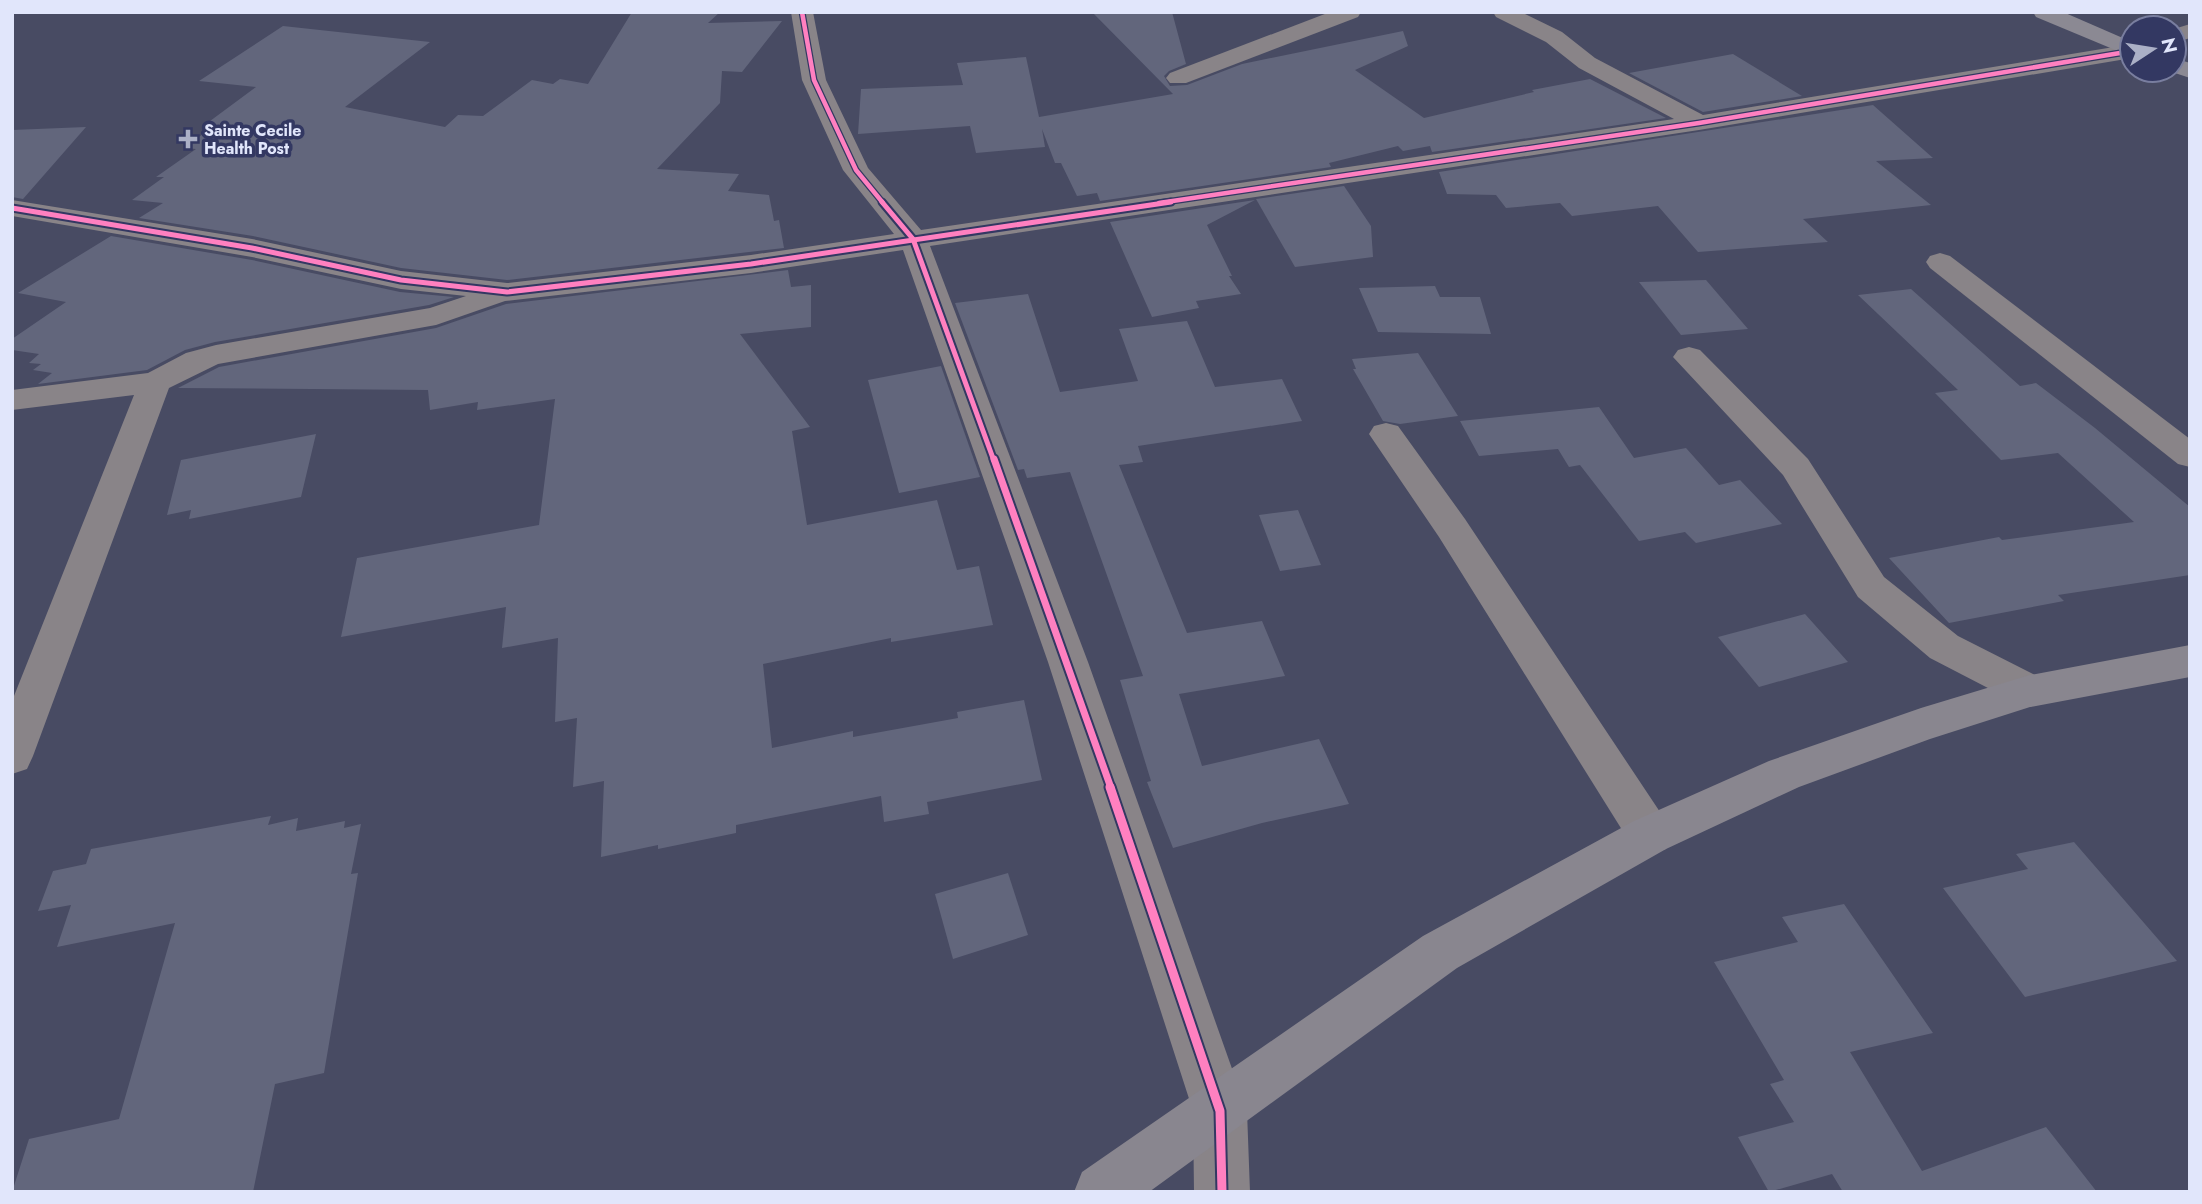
<svg xmlns="http://www.w3.org/2000/svg" width="2202" height="1204" font-family="Jost,sans-serif">
<style>
.building{fill:#62667c}
.lines{fill:none;stroke-linecap:round;stroke-linejoin:round}
.minor{fill:#898488;fill-rule:evenodd}
.major{fill:#89868f;fill-rule:evenodd}
.highway{fill:#8b8993;fill-rule:evenodd}
.cycleway-far3-casing{stroke:#333862;stroke-width:7}
.cycleway-far2-casing{stroke:#333862;stroke-width:9}
.cycleway-far1-casing{stroke:#333862;stroke-width:11}
.cycleway-casing{stroke:#333862;stroke-width:13}
.cycleway-far3{stroke:#ff80c0;stroke-width:4.5}
.cycleway-far2{stroke:#ff80c0;stroke-width:5}
.cycleway-far1{stroke:#ff80c0;stroke-width:7}
.cycleway{stroke:#ff80c0;stroke-width:9}
.poi-dot{fill:#abb0c6;stroke:#333862;stroke-width:2.5}
.labels{text-anchor:middle;stroke-width:7;stroke-linejoin:round;paint-order:stroke}
.far-poi-label{font-size:16px;font-weight:bold;fill:#e1e6fb;stroke:#333862;text-anchor:start}
</style>
<rect width="100%" height="100%" fill="#484b63"/>
<g class="building">
<polygon points="632,12 720,12 708,23 782,21 742,72 722,71 720,103 657,169 739,174 728,191 769,195 774,221 779,220 784,248 507,280 401,268 253,236 139,218 163,203 132,200 164,177 156,177 196,149 184,148 215,125 206,124 256,87 199,81 283,26 430,42 345,107 445,127 458,115 483,116 532,80 553,84 560,79 588,84"/>
<polygon points="1092,12 1172,12 1186,64 1169,71 1164,76 1170,86 1187,85 1242,64 1403,31 1408,46 1355,70 1424,118 1534,92 1532,90 1590,79 1666,118 1432,152 1430,146 1403,151 1398,146 1329,163 1331,167 1100,201 1097,193 1077,196 1061,163 1055,163 1042,129 1045,147 976,153 970,126 858,134 861,89 963,85 957,63 1026,57 1039,117 1173,94"/>
<polygon points="1733,54 1802,96 1703,112 1629,73"/>
<polygon points="1873,105 1933,158 1876,161 1931,205 1803,219 1828,242 1698,252 1658,206 1572,216 1560,203 1506,208 1496,195 1447,194 1439,172"/>
<polygon points="86,127 23,199 12,197 12,130"/>
<polygon points="1344,186 1371,226 1373,257 1295,267 1256,199"/>
<polygon points="1255,200 1207,225 1232,276 1229,276 1241,294 1196,301 1199,308 1152,317 1110,222"/>
<polygon points="111,236 252,260 400,292 454,297 429,305 215,342 185,350 147,370 38,384 52,373 33,370 41,364 29,363 39,354 12,350 12,339 66,302 18,293"/>
<polygon points="788,270 791,287 811,285 811,327 740,334 810,427 792,431 807,525 937,500 957,570 979,566 993,625 891,642 891,638 763,664 772,748 853,731 853,737 958,718 957,712 1024,700 1042,780 927,802 929,814 884,822 881,796 736,825 736,833 658,849 658,845 601,857 604,781 573,787 577,718 555,722 558,638 502,648 506,607 341,637 357,558 539,525 555,399 477,410 478,402 430,410 428,390 178,388 219,367 436,328 506,304"/>
<polygon points="1706,280 1748,329 1681,335 1639,282"/>
<polygon points="1435,286 1440,297 1480,297 1491,334 1378,332 1359,288"/>
<polygon points="1911,289 2020,386 2036,383 2095,428 2190,507 2190,575 2058,595 2064,601 1949,623 1889,558 1999,537 2002,540 2134,522 2058,453 2001,460 1935,393 1958,390 1858,295"/>
<polygon points="1028,294 1060,392 1138,381 1119,329 1187,321 1215,387 1282,379 1302,421 1138,446 1143,462 1119,465 1187,633 1262,621 1285,676 1179,694 1202,766 1319,739 1349,804 1262,823 1173,848 1147,782 1151,781 1120,680 1143,676 1070,472 1027,478 1024,469 1018,470 955,303"/>
<polygon points="1418,353 1458,416 1400,424 1383,421 1353,369 1356,369 1352,359"/>
<polygon points="941,366 980,477 899,493 868,380"/>
<polygon points="1599,407 1634,458 1686,448 1719,485 1740,480 1782,524 1696,543 1685,532 1639,541 1580,465 1569,467 1558,449 1479,456 1460,421"/>
<polygon points="316,434 301,497 189,519 191,510 167,515 181,460"/>
<polygon points="1298,510 1321,565 1280,571 1259,515"/>
<polygon points="1805,614 1848,662 1759,687 1718,637"/>
<polygon points="271,816 268,825 298,818 296,831 345,821 344,828 361,824 351,874 358,873 324,1073 275,1084 253,1192 12,1192 29,1139 119,1119 175,923 57,947 71,905 38,911 53,871 86,864 91,849"/>
<polygon points="2074,842 2177,961 2025,997 1943,888 2028,869 2016,854"/>
<polygon points="1008,873 1028,935 953,959 935,894"/>
<polygon points="1844,904 1933,1033 1850,1052 1922,1171 2046,1127 2097,1192 1843,1192 1832,1174 1769,1192 1738,1137 1794,1122 1770,1084 1784,1080 1714,962 1798,942 1782,917"/>
</g>
<g class="lines">
<g class="minor">
<polygon points="791,12 813,12 826,80 868,168 921,230 1674,119 1579,68 1546,42 1496,17 1493,12 1521,12 1562,32 1595,58 1703,115 2132,44 2132,58 1699,130 930,246 1088,662 1247,1111 1250,1192 1194,1192 1193,1111 1048,662 903,250 751,273 505,301 436,325 218,364 169,388 33,756 27,769 12,774 12,701 134,395 12,410 12,390 148,373 186,353 216,345 430,308 466,296 401,289 252,257 12,216 12,200 252,239 401,271 507,283 751,255 894,234 843,170 802,80"/>
<polygon points="1330,12 1361,12 1358,17 1186,83 1170,83 1166,78 1170,73"/>
<polygon points="2190,24 2190,38 2174,43 2174,29"/>
<polygon points="1940,253 1950,256 2190,439 2190,467 2178,464 1930,268 1926,262 1930,256"/>
<polygon points="1689,347 1700,350 1808,459 1884,577 1958,636 2045,680 2051,691 2045,702 2030,707 2015,702 1930,658 1858,597 1783,475 1673,357 1678,350"/>
<polygon points="1386,423 1398,426 1465,519 1666,821 1673,835 1666,849 1650,855 1634,849 1439,537 1369,434 1374,426"/>
</g>
<polygon class="major" points="2190,645 2190,677 2030,707 1930,739 1799,787 1666,849 1457,968 1149,1192 1074,1192 1082,1172 1423,936 1634,821 1769,761 1921,708 2030,675"/>
<g class="highway">
<polygon points="2033,12 2063,12 2132,42 2132,57 2036,17"/>
<polygon points="2174,58 2190,63 2190,78 2166,70 2174,70"/>
</g>
<g class="cycleway-far3-casing">
<g id="cycleway-far3">
<polyline points="802,12 814,80 856,170 883,203"/>
<polyline points="1159,203 1699,123 2132,51"/>
</g>
</g>
<g class="cycleway-far2-casing">
<g id="cycleway-far2">
<polyline points="882,202 913,239 994,461"/>
<polyline points="12,208 252,248 401,280 507,292 751,264 1171,202"/>
</g>
</g>
<g class="cycleway-far1-casing">
<polyline id="cycleway-far1" points="994,459 1111,788"/>
</g>
<g class="cycleway-casing">
<polyline id="cycleway" points="1110,787 1220,1111 1222,1192"/>
</g>
<use href="#cycleway-far3" class="cycleway-far3"/>
<use href="#cycleway-far2" class="cycleway-far2"/>
<use href="#cycleway-far1" class="cycleway-far1"/>
<use href="#cycleway" class="cycleway"/>
</g>
<path class="poi-dot" d="M184.5 128.5h7v7h7v7h-7v7h-7v-7h-7v-7h7z"/>
<g class="labels">
<g class="far-poi-label">
<text x="204" y="136">Sainte Cecile<tspan x="204" dy="18">Health Post</tspan></text>
</g>
</g>
<rect width="2202" height="1204" fill="none" stroke="#e1e6fb" stroke-width="28"/>
<g transform="translate(2153 49) rotate(78)"><circle r="33" fill="#333862" stroke="#797e9f" stroke-width="2"/>
<path d="M0-5L12 26L0 18L-12 26Z" fill="#abb0c6"/>
<text y="-10" font-size="19" font-weight="bold" text-anchor="middle" fill="#e1e6fb">N</text>
</g>
</svg>
